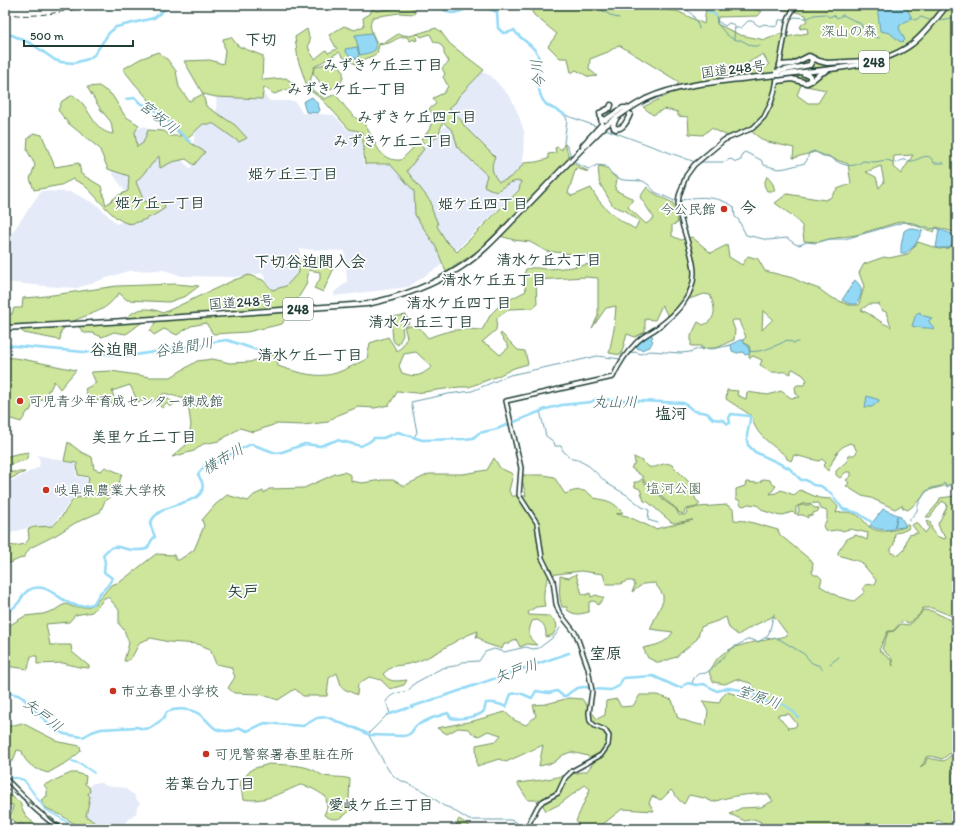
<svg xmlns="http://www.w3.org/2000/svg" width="962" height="834" font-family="Itim,'Klee One',sans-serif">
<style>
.built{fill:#e4eaf8}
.green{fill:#cde69b;stroke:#769268;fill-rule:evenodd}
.water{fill:#93d9f5;stroke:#659ba8}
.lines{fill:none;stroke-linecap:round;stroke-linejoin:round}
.stream{stroke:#659ba8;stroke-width:1}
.canal{stroke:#93d9f5;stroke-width:2}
.river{stroke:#93d9f5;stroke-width:2.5}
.secondary-casing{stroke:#1f3d34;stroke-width:6}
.trunk-casing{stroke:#1f3d34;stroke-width:7}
.secondary{stroke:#fff;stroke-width:3}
.trunk{stroke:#fff;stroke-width:4}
.rail{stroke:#1f3d34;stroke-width:1;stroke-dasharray:6 3;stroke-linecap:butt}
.trunk-bridge-casing{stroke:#1f3d34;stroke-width:7;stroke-linecap:butt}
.trunk-bridge{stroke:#fff;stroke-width:4}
.poi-dot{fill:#c8321e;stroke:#fff;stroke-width:1.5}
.labels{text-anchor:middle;stroke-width:3.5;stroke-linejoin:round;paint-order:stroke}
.shield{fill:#fff;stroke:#627771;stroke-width:1}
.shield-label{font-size:13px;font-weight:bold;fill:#1f3d34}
.park-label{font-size:14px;fill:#425f49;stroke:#fff}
.street-label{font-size:14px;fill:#1f3d34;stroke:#fff}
.poi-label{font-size:14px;fill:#1f3d34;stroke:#fff;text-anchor:start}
.neighbourhood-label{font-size:15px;font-weight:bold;fill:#1f3d34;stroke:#fff}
.water-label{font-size:15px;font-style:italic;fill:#3c6464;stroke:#fff}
.quarter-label{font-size:16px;font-weight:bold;fill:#1f3d34;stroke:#fff}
</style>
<rect width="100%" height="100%" fill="#fff"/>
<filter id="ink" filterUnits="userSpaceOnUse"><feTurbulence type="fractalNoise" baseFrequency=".025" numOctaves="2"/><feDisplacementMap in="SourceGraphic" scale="8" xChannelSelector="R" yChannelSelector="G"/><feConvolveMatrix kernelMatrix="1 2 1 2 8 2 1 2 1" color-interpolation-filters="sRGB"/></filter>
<g filter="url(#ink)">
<g class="built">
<polygon points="217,70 240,71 270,101 295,101 302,113 334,115 348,130 361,132 364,165 403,165 451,121 444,111 478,71 490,75 511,98 519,116 524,131 523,160 519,189 440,266 408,287 334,296 334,292 347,282 345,251 300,249 300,284 274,301 263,273 235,277 182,276 164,270 128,271 77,288 44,286 5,282 5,243 41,191 72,192 97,205 117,224 140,212 112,173 108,140 145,126 191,169 196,119 216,118"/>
<polygon points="37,455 77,464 76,476 88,478 85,496 73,498 52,526 35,526 16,531 5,536 5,484 39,467 40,461"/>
<polygon points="93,783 101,783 107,786 125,788 132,794 134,794 135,798 140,803 137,807 136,814 134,814 126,822 103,829 86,816 90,797 87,794 90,791 89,787"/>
</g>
<g class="green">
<path d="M394,5H404L415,9V14L399,13L373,17C367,26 373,34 377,43L386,42L398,34L410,36L436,28L441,32L450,44L484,70L459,96L455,103L449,108L461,120L465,127L495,157C490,166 492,174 499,182C510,180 518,171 524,163L536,162L548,159V154L556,153L555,148L558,147L562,150L564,144C567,148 567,153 569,157C572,164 581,168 588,171V172L576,168L568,193L572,196L591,188C601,208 616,218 635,229L639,221L626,211L613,206L599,182C600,176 597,172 599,166C608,166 610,174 617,179L615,190L633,199L628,207L646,224L654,218L640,197L647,187C654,195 664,198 673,203L678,223L672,225V236L681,240L692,237L711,253L727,245L729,257L742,265L748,256L758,259L765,271L793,278L803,283L819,289L830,297L849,305H859L864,286L859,273L864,264L884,257L889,258L908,254L918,242L939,249L948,248L957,242V459L951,464L957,471L955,483L926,491L921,499L908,510L903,508L902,505L895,509L871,498L862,496L846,486L849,483L846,480L851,476V472H846L840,478L836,475V471L847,461L849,455H854L857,452L854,445L850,443C836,448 834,459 828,471L823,466L826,463L822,459L819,461L794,455L791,461L787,459L786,456C773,445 754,435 752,416L726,399L727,390L738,391L737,395L746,399L747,392L768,395L781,391L791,398L799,397L796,393L795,387L797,385H804L807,380L803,375L793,369L791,370V374C784,370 778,373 771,372C766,371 764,366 760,365L762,360L753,356L749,358C749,352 753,345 744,343L743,340L746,337C744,331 740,326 739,320H733L732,322L735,330L734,340C729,341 724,345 719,347C713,349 707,347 702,350L701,346H691V336L698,322L703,325C718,319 715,307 710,295L704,294L683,301L668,316L662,305L655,320L645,319V332L635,337L627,334L621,355L609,353L614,329L616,306L606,308L592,328L598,316V278L585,277L536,280L537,304L534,308L509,309L497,318L496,330L482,342L491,347L500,355L509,347L500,335L501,333L518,350L525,351L528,364L514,368L498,376L469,387H459L416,393L398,391L389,405L375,408L358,407L336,416L328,422L303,425L276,424L253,432L240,428L219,441L203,444L194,451L172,457L186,445L191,426L188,403L185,399L164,393L151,403L146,400L138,402L130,385L112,391L116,405L105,401L89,400L85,389L96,383L91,372L111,371L150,377H171L197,361L213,359L230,363L250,362L281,351L277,359L278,366C293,371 311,377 327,375C339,374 355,364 367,359L370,343L388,337L397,351L402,347L407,337L404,326H418L428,338C448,330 461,328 482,330L491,314L501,304L526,291L523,277L526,269C533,267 538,268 545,269C560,269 575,267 590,264L589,256L546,251L530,242L514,240L500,236L446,272L436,247L415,215L414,191L390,164H365L362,132L349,129L323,100L308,89L298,60L295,37L307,29L310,41L308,45L310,52L315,59L326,50L328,53L337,49L329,35L344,26L355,30L364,26L363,18L370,14L372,9L377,11L395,8ZM418,34L421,37L430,34L434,42L439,43L444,49V54L449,62L442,68L445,74L443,77L448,86L444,93L433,98L436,104L429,109L434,116L429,130L421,140L426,145L438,136L443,122L453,131L458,148L487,175L484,186L496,192C504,186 510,181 521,181L519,190L457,252L446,241L437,226L438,224L432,210L431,202L407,171L424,149L418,143L401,160C376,162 376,138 364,124C361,121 358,120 356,118C348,112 342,102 335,94L325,99L312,90L310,82L314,67L339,52L343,57L357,65C363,58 371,58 377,53L379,45C382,44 386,44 389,43C396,40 399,36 407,37L410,41L414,39L415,41L417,40L416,36ZM869,304H879L881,310L886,312L891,327C880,323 872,314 861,310ZM763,310L773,319L762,330ZM416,352L432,367C420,376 417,378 402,373L399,366L404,354Z"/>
<path d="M528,5H642L650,9L677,11L704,24L706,7L704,5H735L762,11L758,16L718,17L717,24L740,35L765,40L784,32L783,40H786V37L808,33L807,28L800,29L801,25L807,21L806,15C793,10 779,10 766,5H957V233L936,227L934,232L902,221L856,235L830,239L818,242L804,241L802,226L794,217L775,203L787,194L825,200L830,198L837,189L851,184L848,164L815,152L793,158L794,148L764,141L748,129L728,136L711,128L703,135L689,134L688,117L678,116V112L664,109L653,115L643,107L670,94L679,82L619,45L608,52L590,59L589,69L597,76L589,77L576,70L571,73L568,58H560L548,46L557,34L534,15ZM763,54L769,65L756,72L748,63ZM801,85L826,90L818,103H808L797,95ZM913,155L901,174L893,167L894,156ZM881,166L884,182L879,188L876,177L866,172Z"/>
<path d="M231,37L238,46L263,56L262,80L286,78L297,86L274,94L264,87L262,99L216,97L203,94L206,106L235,125L247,138L239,142L214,124H203L186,140L205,152L194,165L186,159L172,162L160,168L159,156L136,182L144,201L154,203L164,202L165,208C157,214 144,221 134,223C118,228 97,196 86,187C83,183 77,182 73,179L61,185L34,190L30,179L35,165L27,150L28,138L34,133L42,135L55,167L79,163L81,174L101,186L106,205L117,196L128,191L129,176L108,169L99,148L68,123L58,110L62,101L73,95C76,98 80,100 83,104C92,116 97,132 113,134L111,122L101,110L87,87L99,86L112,95L125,116L139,125L135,132L137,147L143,143L148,130L164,131L170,136H181L134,83L123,69L140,59L158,52L167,59L176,71L179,87L189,101L203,94L184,61L210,60L223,64L225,52L223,39Z"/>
<path d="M332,61C336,63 340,65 342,69C347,81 336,90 325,89L313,73L314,68Z"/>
<polygon points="767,176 773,184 775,191 767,191 764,185"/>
<path d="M311,256L331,259L333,270L323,292L314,288L320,279V272L309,270L306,285L282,324L247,332L213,334L206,323L191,326L177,335L164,329L154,335L150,331L156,321L151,317C141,321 135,329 126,334L114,332L102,337L93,333H84L79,327C94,315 100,325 115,324C122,323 125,319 131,314C140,307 153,308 163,313L234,280L249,275L263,280L272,290L286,286L299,272L298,259Z"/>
<path d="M176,284L199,286L186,296L169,302L127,300L119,293C105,312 96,311 76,320C71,322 66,327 61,331L60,340L24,333L15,325L5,327V314H12L14,308H22L23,298L38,297L117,286Z"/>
<polygon points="406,315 409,323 402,326 403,335 398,345 395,343 393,340 391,317"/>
<polygon points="5,357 22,359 76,370 60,389 54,381 50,390 48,390 47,397 40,401 34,399 33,404 30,411 28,411 21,422 5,417"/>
<polygon points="162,396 175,403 170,407 166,403 162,408 156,402"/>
<polygon points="68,442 81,452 92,457 94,469 101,471 105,467 122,474 116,492 105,501 100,512 75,523 56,535 30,548 24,557 5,565 5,537 9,545 15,546 25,544 29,539 28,529 34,527 53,526 62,516 74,498 86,497 89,477 78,475 77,463 64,461"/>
<polygon points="29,452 26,460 11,464 7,468 10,472 25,472 5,481 5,457 16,454"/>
<path d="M634,457L642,461H643L649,467C658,469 664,460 672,465L689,482L696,500L700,503L697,507L686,509L683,514L678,512L677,509L664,499L657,490L645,482L642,476L631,468L635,463Z"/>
<path d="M494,458L500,468L513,474L509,491L512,496H526L521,475H544L554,477L565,494C577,489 585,488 594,498C609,501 613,501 623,513L616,514L627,516L655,529L693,520H692L675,523L671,522L648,502L644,501L640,489L635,487L634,482H638L642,479L644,483L657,491L663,500L676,509L679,515H685L688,510L698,507L727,505L733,509L734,520L746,521L778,530L780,535L813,562L812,572L814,575H818L822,579L820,586L839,597L854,601L865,592L863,589L865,585L875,584L876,580L861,562L838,555V552L847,539L856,535L867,540L868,533L850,529L842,531L836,530L830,531L825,530L823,526L827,520V511L821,509L818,503L802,504L796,507V514L792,512L780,516L764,511L757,505L748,504L744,506L741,505L739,500L736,499V489L745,486L746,482L758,483L764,479L770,480L771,483L776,486L770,494L776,493L781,490L794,495L800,490L819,498L831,499L838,507L836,513C843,511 854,512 860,517C864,520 867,526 871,528C881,534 895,530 905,527L907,524L909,526L908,529L901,532L895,533L894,544L891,549V553L899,555L904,550L907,539L909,535L918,533L912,525L917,522L925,533L929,528L926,521L930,522C933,533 933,536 945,539L946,537L941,532L938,524L946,509L947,504L942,501L930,517H926L938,503L940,498L955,496L957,493V618L932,608H923L919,615L909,623L902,621L893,631H888L879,650L891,660L893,666L892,659L882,649L888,632L894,631L901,624L909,625L919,616L923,610L932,611L957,623V740L952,752L942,759L931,756L926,757L924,763L920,767L925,764L927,758L944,761L955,752L957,744V769L952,774L953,805L957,820V829H946L944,823L940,820L934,822L931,829H759L761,822L754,819L745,821L730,814L741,808L761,807L773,801L768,794C747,794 733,795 713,802L704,798L689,795L684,804L679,800L671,790L661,800L652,796L649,803L654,811L622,809L597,829L581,828L576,821L590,789L585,785L560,804L546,811L540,800H528L517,783L542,780L587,771L593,763L588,756L571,752L563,755L553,763L539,766L543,745L506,762L499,759L477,766L476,745L496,741L501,735L488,731L479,736L472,733L469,729L458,728L447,734L437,728L473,721L505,712L514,720L526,725L536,716L533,705L546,704L569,698L582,699L597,719L605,715L606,701L617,699L621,707L633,706L640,695H657L672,700L678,718L692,723L706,726L708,711L702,701L719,703L721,698L727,692L751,699L760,694L750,683L736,679L725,684L713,682L709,672C712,668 714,663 717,659C732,641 768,642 788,635L774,616L751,627L738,635L729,628L726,617C718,622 709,623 701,627L697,639L676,657L659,663L648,658L643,648C656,645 666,644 673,632L650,629L663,601V595L655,583L643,584L632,592L635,585L633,581H627L620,584H606L603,574L581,571L549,575C545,586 542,594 545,606L536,607L528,612L529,615L549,616L556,622L557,627L553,635L546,637C546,628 545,624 537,620L532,621C528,633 527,637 537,645L527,644L520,647L516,639L509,644H504L502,649L484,643L481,639L476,637L478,631C453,639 434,659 408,664C394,667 395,663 383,674C389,683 397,681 407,680L404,685L390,689L381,680L369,677L358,684L357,695L342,688L337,673L329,678L327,696H303L295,689L278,700L260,694L234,693L228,688L235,677L231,667L216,664L210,649L198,644L169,642L151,638L140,642L132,657L127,661H124L129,643L124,630L119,624V610L108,597L104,598L100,604L92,612L75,615L69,622L46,624L50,645H71L72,652L89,666V668L79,667L63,663L37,664V656H31L28,669L5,666V628L25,616L43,614L55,610L61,606L66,604L73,607H87L95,604L111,585L120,582L156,554L174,555L176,560H179L194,550L204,526L202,520L215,505L227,495L248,501L254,495L263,491L264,493L269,489L304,488L335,474L344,472L351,475V481L362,483L382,480H393L404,486L429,474H463L487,470ZM789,714L797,724L795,727L788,728L777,715Z"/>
<polygon points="803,505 811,505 815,508 818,508 819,511 813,513 813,516 808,515 808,518 803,515 797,515 799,511 798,506"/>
<path d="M576,574L582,594L586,595L590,593L591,597L596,595L604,598L598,605L596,602L593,601L589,602V612C580,614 576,616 567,610V607H562C558,594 560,589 560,576L569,578Z"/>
<path d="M22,723L59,742L80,746L81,751L69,761L48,773C37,770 24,764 22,751L17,750L13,761H5V739L9,737L5,732V725L10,726Z"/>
<path d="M269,764C282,765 298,764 311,769C316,770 319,775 325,776C333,778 341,776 350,779L349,800L352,809C342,818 336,823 324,815L327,808L326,797C317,791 310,786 300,785C281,793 264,803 243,799L240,782L252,769Z"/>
<polygon points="71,773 77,773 86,776 85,784 89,787 90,791 88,794 90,797 86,816 103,829 125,824 118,829 82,829 61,815 46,808 41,800 47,796 47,789 44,785"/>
<path d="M5,792L20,802C25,819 30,821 45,829H23L24,826L21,823L18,826L9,817L12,812L13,805L6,804L5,805Z"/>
<polygon points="459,819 474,829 454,829"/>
</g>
<g class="water">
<polygon points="877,5 905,5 912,18 900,25 899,28 905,40 903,42 899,41 890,33 880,31"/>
<path d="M371,33C379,50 379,51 360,55L355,35Z"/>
<path d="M357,47L359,55L356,59C351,56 347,56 345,49Z"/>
<polygon points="312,97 318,104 320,110 318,113 306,112 303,102"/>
<polygon points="909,228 923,231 922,232 915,245 906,253 901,253 901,246 904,231"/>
<polygon points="939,229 957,236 957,241 947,248 936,248"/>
<path d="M855,280C864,288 862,293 857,304H850L842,300Z"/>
<path d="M920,312L921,315L932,318L929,320V322L935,329C927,327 921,329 912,326L916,314Z"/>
<polygon points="650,333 653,337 651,339 653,341 649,348 648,347 642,350 637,348 636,345"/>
<polygon points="740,340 743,340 744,343 748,346 749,350 750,352 749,354 745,355 743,352 737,353 732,351 731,345 727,346"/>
<polygon points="867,396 879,400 879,401 872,407 865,407"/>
<path d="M883,509L900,516L905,524V527L895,528L897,516L894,529C886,530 877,530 871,526L869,527Z"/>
</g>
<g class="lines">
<g class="stream">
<polyline points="592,5 614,17 619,18"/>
<path d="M653,5L665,8L668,5L671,7L678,5C681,8 684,8 687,10C693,14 698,22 699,29"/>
<path d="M716,15L717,23C723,30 730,42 741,40L752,46H760"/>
<polyline points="843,15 861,24 865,34 879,38"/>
<polyline points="910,17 915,20 921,17 929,20"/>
<polyline points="940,20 957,17"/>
<polyline points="717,21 725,26 729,23 735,25 734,39"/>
<polyline points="790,21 794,17 808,18 814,15 825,14 829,17 834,15 837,18 843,15"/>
<polyline points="735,28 741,28 748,21 752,21 759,26 765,24 774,27 778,25 779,20 786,20"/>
<polyline points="565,115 567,120 564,143 568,147 571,157"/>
<polyline points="565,115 598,127"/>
<polyline points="605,129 695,162"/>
<polyline points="573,160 579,165 589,169 597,165 606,166 611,173 618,178 623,180 643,181 649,185 655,192 677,202"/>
<path d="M728,160L731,159L736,162L741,160L742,154L745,152L761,160L764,165L778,169L786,168L805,163L807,160L809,153L814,151L823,156H829C839,164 851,170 863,161L874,162L887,160L896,163C898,162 900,160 902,160C905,159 908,162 912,161C919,160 929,150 934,163H944"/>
<polyline points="700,162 723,162 727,161"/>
<path d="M680,201C695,195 720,196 734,207L735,217L738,219L746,235L768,240L787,238L795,244L799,245L807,242L816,243L829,239H845L894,225L904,222L914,223L921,227H928L930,229L936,228L939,229"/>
<path d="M749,351C758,354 779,345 787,340L794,343L798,342"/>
<polyline points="625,359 631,353 635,352 641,354 649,351 681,353 690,352 701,348 712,349 727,346"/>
<polyline points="572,362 597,356 621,359"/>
<polyline points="540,411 546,436 554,442 555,446 561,446 563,451 572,459 578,460 589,466 608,484 627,495 642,507 649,510 648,520 658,523"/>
<polyline points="415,436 417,432 411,402 448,394 472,391 510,375 570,362"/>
<polyline points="956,484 957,489"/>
<path d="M910,521V519L917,511C916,506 925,490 932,488C937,486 940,488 944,483L947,487L957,482"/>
<polyline points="766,637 769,633 774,614"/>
<polyline points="830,664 839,657"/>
<polyline points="692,683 694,678 698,674 706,673 715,666 732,648 749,639 758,642 766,637 779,639 804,654 812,663 820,666 822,669"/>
<polyline points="408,691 415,683 442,668 455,666 462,662 479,661 485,652 494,649 504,652 526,647 533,649 539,648 555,636 560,628"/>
<path d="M386,702C390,694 396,693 405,692"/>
<polyline points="387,704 390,714 387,715 368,734 389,771 396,778 425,792 444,806 450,808 469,820 510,820 516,822 522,829"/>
</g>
<g class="canal">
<polyline points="72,761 81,764 94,773"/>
<polyline points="5,779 7,778 17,778 24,780 45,809 79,829"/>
</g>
<g class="river">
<path d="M440,5C451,21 462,8 475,7C482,6 490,9 497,12L498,28L503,33L510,32L514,30C520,40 533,44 538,55C539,60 538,66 538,71C538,81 538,97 546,104C551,109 559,110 565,115"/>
<polyline points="697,5 716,15"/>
<polyline points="5,34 12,35 32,44 55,60 61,62 74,63 88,59 94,55 109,33 116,27 154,18 170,5"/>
<polyline points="126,99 135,98 140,103 152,108 161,115 190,142"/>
<polyline points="5,345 129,356 185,347 197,347 213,342 227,340 266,353"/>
<polyline points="834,498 843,509 858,513 873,523"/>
<path d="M5,614C10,611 15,607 19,602C22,598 24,592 29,590C45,581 58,599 71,604C78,607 86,606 93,604C96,601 97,597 100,593C105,588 110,585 112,578L104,572L105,562L103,555C116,539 120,551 136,550C139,550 143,550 146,549C151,546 149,540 155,537L150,524C159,498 209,508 202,482C201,480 199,477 198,474L206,464L223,461L229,455L251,444L276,453L282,452L305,444L320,446L337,440L361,446L369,442L374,438H383L398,432L422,440L465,439L473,438L479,433L497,429L546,409L562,405L591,402L596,399L684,403L694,411L707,413L713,419L723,420L728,424L730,423L729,418L731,414L750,416C751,426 744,435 748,445L755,452L789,468L801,480H806L813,485L821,486L833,495"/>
<polyline points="684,685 688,683 696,685 704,684 717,691 728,688 748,691 767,702 782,704 789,708 798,717"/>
<polyline points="464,689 569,653"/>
<polyline points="593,689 611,690 619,686 623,678 653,676 677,687 682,687"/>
<path d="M5,692L18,695L23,698L53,728L64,734L83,737L92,732L101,729L137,727L144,729L150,728L163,719L167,712C177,707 194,709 202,716C207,720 211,726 216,729C224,732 233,731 240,728L247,731L265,723L303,726L317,718L327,717L350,727L355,728L370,735L403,736C413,735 412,729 417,725L432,718L448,713L451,718C457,720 478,717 483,712C485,710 485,706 486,703C492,702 501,704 506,707L511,694L520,693L532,698L536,691L549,693L557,691L563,696H566C573,689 581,685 590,688"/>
<polyline points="411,707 462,690"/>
<polyline points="390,714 408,708"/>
</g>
<g class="secondary-casing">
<g id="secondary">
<path d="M5,778L27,800C29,806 53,823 59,829"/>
<path d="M526,829L538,806L543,801L558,793L565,778L572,771L601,755L608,745L609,736L605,730L595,726L590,721L589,713L592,691L588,668L576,634L559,612L556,604L553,580L542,558L537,523L519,495L521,468L506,401L613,377C618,366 626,353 635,344C641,337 650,333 657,328C675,315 694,296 694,273C694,252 680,227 678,204L679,196L686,176L694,165L724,140L753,128L764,117L771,103L775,90L787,24L790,15L796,5"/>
</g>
</g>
<g class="trunk-casing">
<g id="trunk">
<polyline points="780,65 793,64 809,56 819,61 827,63 866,61"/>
<polyline points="780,71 810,65 812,60 810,57"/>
<polyline points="804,74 807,74 810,76 810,80 807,82"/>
<path d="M779,75C820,69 879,69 912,44C926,33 936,19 947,5"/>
<path d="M777,81L792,79L807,83C815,80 818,73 826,71"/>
<polyline points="601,118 605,120 623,108 627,108"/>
<polyline points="616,119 613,125 616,129"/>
<path d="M614,128C623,131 627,121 630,114"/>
<polyline points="583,145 602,124 600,113 610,108 611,105"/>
<path d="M5,328L109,322L367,304C401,297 432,286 461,267C483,253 501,232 519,214C548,184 576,154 605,126C618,116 631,107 646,99C682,82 736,80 776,75"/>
</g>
</g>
<use href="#secondary" class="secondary"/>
<use href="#trunk" class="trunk"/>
<g class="rail">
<path d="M5,13C33,20 68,10 96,5"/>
<polyline points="5,787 48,815 65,829"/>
</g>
<g class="trunk-bridge-casing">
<g id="trunk-bridge">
<polyline points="776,72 780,71"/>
<polyline points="776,75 779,75"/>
</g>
</g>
<use href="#trunk-bridge" class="trunk-bridge"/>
</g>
</g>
<g class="poi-dot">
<circle cx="724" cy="209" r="4"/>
<circle cx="20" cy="401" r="4"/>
<circle cx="46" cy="490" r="4"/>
<circle cx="113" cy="691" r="4"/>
<circle cx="206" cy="754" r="4"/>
</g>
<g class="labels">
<g class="shield">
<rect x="859" y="51" width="30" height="22" rx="3"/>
<rect x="283" y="298" width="30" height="22" rx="3"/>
</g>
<g class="shield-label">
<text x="874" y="67">248</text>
<text x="298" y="314">248</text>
</g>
<g class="park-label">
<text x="849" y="36">深山の森</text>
<text x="674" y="493">塩河公園</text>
</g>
<g class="street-label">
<text transform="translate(733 69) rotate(-7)" y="5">国道248号</text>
<text transform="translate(241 302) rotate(-4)" y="5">国道248号</text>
</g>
<g class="poi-label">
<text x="716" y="214" text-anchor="end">今公民館</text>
<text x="28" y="406">可児青少年育成センター錬成館</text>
<text x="54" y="495">岐阜県農業大学校</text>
<text x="121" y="696">市立春里小学校</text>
<text x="214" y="759">可児警察署春里駐在所</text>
</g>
<g class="neighbourhood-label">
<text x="383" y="70">みずきケ丘三丁目</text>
<text x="347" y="94">みずきケ丘一丁目</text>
<text x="417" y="122">みずきケ丘四丁目</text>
<text x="393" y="146">みずきケ丘二丁目</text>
<text x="293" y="179">姫ケ丘三丁目</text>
<text x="160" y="208">姫ケ丘一丁目</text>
<text x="483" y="209">姫ケ丘四丁目</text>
<text x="549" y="265">清水ケ丘六丁目</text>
<text x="494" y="285">清水ケ丘五丁目</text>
<text x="459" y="308">清水ケ丘四丁目</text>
<text x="421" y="327">清水ケ丘三丁目</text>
<text x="310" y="360">清水ケ丘一丁目</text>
<text x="144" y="442">美里ケ丘二丁目</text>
<text x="210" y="789">若葉台九丁目</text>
<text x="381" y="810">愛岐ケ丘三丁目</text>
</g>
<g class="water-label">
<text transform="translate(538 74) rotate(-97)" y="5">今川</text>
<text transform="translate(159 117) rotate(38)" y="5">宮坂川</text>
<text transform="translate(184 347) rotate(-9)" y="5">谷追間川</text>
<text x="615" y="407">丸山川</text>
<text transform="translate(223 459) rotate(-30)" y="5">横市川</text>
<text transform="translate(516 671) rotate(-19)" y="5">矢戸川</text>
<text transform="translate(759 697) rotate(19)" y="5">室原川</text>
<text transform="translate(43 715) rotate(38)" y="5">矢戸川</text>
</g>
<g class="quarter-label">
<text x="261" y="45">下切</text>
<text x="748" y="213">今</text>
<text x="310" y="267">下切谷迫間入会</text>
<text x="114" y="355">谷迫間</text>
<text x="671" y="419">塩河</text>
<text x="243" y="597">矢戸</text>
<text x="606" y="659">室原</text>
</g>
</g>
<rect width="962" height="834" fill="none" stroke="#fff" stroke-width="20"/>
<rect x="10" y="10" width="942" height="814" fill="none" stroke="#1f3d34" stroke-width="1.5" filter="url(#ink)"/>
<path d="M24 40v6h109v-6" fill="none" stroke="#1f3d34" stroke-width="2"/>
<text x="30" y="40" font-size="12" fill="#1f3d34" stroke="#ffffff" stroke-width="3" paint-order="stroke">500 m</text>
</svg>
